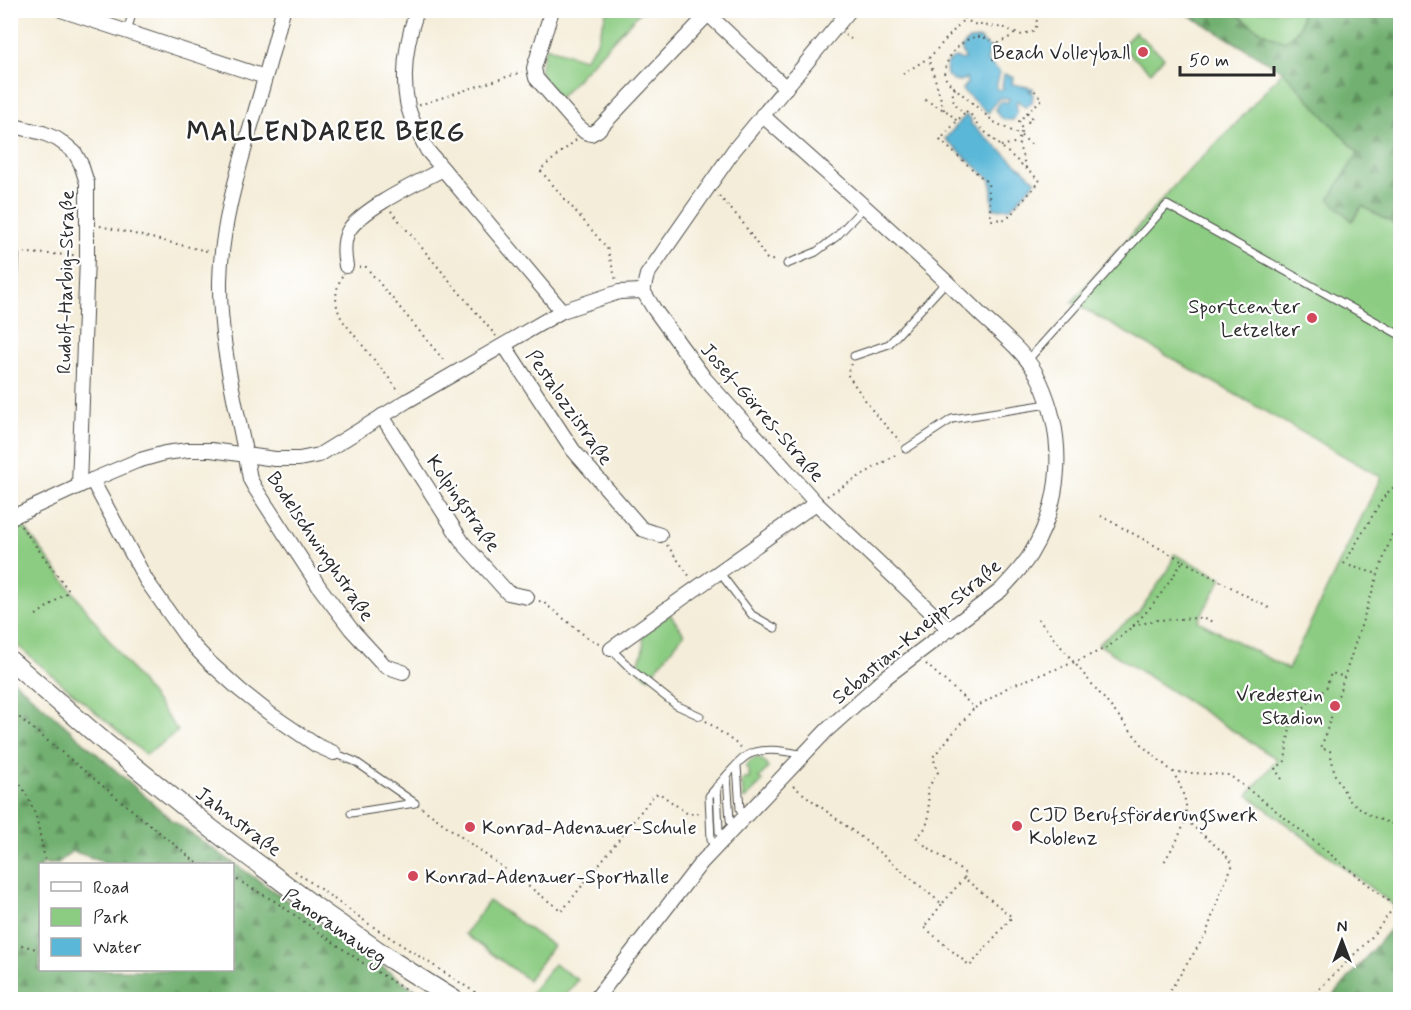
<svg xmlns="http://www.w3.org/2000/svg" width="1411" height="1010" font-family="Mynerve,sans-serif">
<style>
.green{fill:#8ccc82;stroke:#5c7c56;stroke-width:1.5}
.forest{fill:url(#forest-firs);stroke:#4e6e4e;stroke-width:1.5;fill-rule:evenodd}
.water{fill:#5ab7d8;stroke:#427182;stroke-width:1.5}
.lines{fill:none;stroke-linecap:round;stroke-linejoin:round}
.lane-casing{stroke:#494845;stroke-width:9}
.street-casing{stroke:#494845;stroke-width:16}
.secondary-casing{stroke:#494845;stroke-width:20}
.path{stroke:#494845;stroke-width:2;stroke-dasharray:1.5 4.5;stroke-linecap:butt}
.lane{stroke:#fff;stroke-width:7}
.street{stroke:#fff;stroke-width:14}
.secondary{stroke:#fff;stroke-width:18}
.poi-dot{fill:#d1495b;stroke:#fff;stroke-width:2}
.labels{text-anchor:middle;stroke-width:4.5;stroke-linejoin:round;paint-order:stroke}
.poi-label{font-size:20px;fill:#2b2b2b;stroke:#fff;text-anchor:end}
.street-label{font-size:20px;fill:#2b2b2b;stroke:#fff}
.district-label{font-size:26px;font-weight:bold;letter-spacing:1.5px;fill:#2b2b2b;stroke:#fff}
</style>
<defs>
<pattern id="forest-firs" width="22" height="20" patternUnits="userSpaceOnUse" patternTransform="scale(1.5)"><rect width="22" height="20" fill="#71b070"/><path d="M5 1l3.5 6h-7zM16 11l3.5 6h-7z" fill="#5d8f5c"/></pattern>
</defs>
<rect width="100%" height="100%" fill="#fff"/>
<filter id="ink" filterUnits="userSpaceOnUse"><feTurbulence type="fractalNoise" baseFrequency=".0167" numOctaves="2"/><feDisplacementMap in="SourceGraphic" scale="12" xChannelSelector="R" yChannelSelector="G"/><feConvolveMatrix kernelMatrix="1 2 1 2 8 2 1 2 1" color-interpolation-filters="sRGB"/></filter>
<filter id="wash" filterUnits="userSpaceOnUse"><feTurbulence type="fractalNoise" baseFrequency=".008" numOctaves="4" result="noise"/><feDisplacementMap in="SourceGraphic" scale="24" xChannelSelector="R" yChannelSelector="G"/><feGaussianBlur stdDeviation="1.35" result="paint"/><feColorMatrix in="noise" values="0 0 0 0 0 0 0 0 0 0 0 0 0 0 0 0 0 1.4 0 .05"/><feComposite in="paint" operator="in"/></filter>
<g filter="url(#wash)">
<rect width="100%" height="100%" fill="#f4edd9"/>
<g class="green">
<path d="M607,11H641L559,98C539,74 536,78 546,47L584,59L596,44Z"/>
<path d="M1233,11H1300C1304,25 1297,34 1285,41C1261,33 1252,26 1233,11Z"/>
<polygon points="1135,32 1164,57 1151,72 1121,47"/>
<polygon points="1283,71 1358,153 1352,221 1362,206 1400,227 1400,910 1248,795 1277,759 1098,644 1138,613 1169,569 1174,554 1222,578 1198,621 1288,669 1381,477 1072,302 1180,179 1233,127"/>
<polygon points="20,522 178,731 146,755 11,640 11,526"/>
<path d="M670,614L684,634L649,678C631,664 640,666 643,649C644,645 643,639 643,635Z"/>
<path d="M757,758C763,760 766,761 768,768L759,778L763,781L745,799L743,797L742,781L744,779H749V769L746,768V766L751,760Z"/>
<polygon points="489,901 553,946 528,980 465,934"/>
<polygon points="554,964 578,980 563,999 526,999"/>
</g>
<g class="forest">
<path d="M1182,11H1233C1251,26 1261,33 1284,41C1297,34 1304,25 1300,11H1400V227L1362,206L1352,221L1329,199L1358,153L1283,71Z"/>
<path d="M11,678L172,820L428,999H11ZM72,851L99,860L104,864H232V970H40V864H57Z"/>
<polygon points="1400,917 1400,999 1331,999"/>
</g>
<g class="water">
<path d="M980,39L990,48L987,61L1000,72L997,84V89L1000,90L1004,88L1002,86L1004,74L1013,77L1012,84L1033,88V91L1028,90L1033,94L1032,103L1025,107L1018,101L1016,102C1017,109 1019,113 1013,120C1001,121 988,111 1002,101L1007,102L1009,100L1008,98H999L988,113L962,90L967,83L966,78L961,81H953L947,75C945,67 947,61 955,58L964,60L965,58L961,49L969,40Z"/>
<polygon points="966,115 971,119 971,124 1036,181 1011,208 993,209 991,180 945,139"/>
</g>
</g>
<g filter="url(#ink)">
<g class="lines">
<g class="lane-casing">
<g id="lane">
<polyline points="127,32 133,10"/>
<polyline points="787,264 816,252 836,237 864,207"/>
<polyline points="854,356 889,344 947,281"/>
<polyline points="1027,361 1167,205 1400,335"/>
<polyline points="906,449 952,419 1048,404"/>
<polyline points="720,573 752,615 775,628"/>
<polyline points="611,649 633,671 676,705 700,716"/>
<polyline points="334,753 356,762 415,803 351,813"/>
<polyline points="737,766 740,809 744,817"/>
<polyline points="727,776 730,820 734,828"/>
<polyline points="717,786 719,831 723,840"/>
<path d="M714,849L711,839L709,796C717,787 738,760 748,755C763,747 787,751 803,755"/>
</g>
</g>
<g class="street-casing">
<g id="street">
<polyline points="61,10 265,77"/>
<path d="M283,10C273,50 262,90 250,129C236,178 221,229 220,281C219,348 239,413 250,479L255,488L320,588L351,629L385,666L403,672"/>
<path d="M417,10C406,42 401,74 408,107C412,122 420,136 427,150L562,311"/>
<polyline points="552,10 534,68 536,78 578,126 585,132 591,134 598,130 708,14 704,10"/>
<polyline points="708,14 786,88"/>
<polyline points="10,125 43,133 57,139 67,146 75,153 81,164 87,183 87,256 79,486"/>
<polyline points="10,256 12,256 10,300"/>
<path d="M346,266C344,255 343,240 349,230C363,208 419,182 443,169"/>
<polyline points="643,291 654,309 705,379 816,503 950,630"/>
<polyline points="643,291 647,275 734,150 850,10"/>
<polyline points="504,345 573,450 642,529 660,535"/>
<polyline points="382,416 463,543 508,593 527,597"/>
<polyline points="92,480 146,580 189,641 208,661 240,690 269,713 316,745 334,753"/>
<polyline points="10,518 92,480 137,461 165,453 188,450 211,450 275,459 299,459 319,455 407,401 562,311 619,292 643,291"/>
<polyline points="611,649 816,503"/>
<path d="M595,1000L701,863L827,730L886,677L1001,590C1011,579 1022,568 1030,555C1063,501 1066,438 1040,381C1028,354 1001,334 980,314C910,245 835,181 762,115"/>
</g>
</g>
<g class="secondary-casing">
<polyline id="secondary" points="10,660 107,744 213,830 324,913 393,961 455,1000"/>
</g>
<g class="path">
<polyline points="1011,10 1027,10"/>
<path d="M964,18L973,24L1005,28L1020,35L1034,31C1039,22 1037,18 1031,10"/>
<polyline points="845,35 851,39"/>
<path d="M996,44C973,24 946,51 944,75L947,81L994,122L1020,135L1031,144"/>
<polyline points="993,60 996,44 1010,37 1016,33"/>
<polyline points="903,74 928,58"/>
<path d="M955,88C949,99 956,106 964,113"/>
<polyline points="925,100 948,112 957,121"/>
<polyline points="419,105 522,72"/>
<polyline points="944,110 929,58 966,17 968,10"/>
<polygon points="966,111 975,118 975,123 1040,181 1007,219 991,220 988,183 940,140"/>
<polyline points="1027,113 1042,99 1033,89"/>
<polyline points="576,140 540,170 607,248 616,280"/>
<polyline points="1001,146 1018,142"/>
<polyline points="1026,168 1018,142 1022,130 1019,121 1027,113 1032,118 1028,122 1026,119"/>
<polyline points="719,196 741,220 767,259 777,261"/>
<polyline points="391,211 496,336"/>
<polyline points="100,226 211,252"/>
<polyline points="24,253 75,255"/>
<polyline points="359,267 366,267 446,363"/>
<path d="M342,276C334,292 334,306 343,321L400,392"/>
<polyline points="851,364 847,374 875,414 900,441"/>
<polyline points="827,496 897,454"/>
<polyline points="1400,512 1378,574 1321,748 1330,751 1335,775 1349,800 1371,816 1400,827"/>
<polyline points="21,526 69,591 35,616"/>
<polyline points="667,545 690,577"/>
<polyline points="1183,561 1269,608"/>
<polyline points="1344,564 1383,498 1390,490 1400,483"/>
<polyline points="1350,566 1378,574"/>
<polyline points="539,601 543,602 588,638 601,644"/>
<polyline points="1038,619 1145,748 1173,772 1180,785 1186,803 1186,820 1177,840 1164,862"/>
<polyline points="1133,626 1157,620 1200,618 1214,622"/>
<polyline points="926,664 975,708 1010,686 1075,662 1108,647 1133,626 1149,609 1166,587 1183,561 1101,516"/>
<polyline points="10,710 198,864"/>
<polyline points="706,721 742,748"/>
<polyline points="10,770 26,793 36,816 46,864"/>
<polyline points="1173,772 1229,775 1270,806 1395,906 1370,939 1308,1000"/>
<polyline points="1282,779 1275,769 1285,761 1289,733 1292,720 1312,699 1326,689 1331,673 1345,677"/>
<polyline points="793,786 862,838 942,904 964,878 1012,917 970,966 924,927 942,904"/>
<polyline points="422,808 562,911 654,795 659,793 688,814 699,813"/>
<polyline points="295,871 369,924 487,1000"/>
<polyline points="232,877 276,902 360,961 421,1000"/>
<polyline points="964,878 966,874 916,839 926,827 929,816 928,788 938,772 933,757 974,708"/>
<polyline points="10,942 40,950"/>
<polyline points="1164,1000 1206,934 1220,894 1233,864 1224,853 1187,821"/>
</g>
<use href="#lane" class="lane"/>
<use href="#street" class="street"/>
<use href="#secondary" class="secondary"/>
</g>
</g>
<g class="poi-dot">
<circle cx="1143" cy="52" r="6"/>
<circle cx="1312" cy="318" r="6"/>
<circle cx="1335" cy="706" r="6"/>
<circle cx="1017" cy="826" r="6"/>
<circle cx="470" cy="827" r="6"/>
<circle cx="413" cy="876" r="6"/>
</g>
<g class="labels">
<g class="poi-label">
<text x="1131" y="59">Beach Volleyball</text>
<text x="1300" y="313">Sportcenter<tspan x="1300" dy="23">Letzelter</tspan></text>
<text x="1323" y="701">Vredestein<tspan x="1323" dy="23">Stadion</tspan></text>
<text x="1029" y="821" text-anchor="start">CJD Berufsförderungswerk<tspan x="1029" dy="23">Koblenz</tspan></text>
<text x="482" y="834" text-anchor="start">Konrad-Adenauer-Schule</text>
<text x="425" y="883" text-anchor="start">Konrad-Adenauer-Sporthalle</text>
</g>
<g class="street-label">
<text transform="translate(65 282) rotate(-89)" y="7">Rudolf-Harbig-Straße</text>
<text transform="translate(570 407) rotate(55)" y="7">Pestalozzistraße</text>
<text transform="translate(763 412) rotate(49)" y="7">Josef-Görres-Straße</text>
<text transform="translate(464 503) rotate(55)" y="7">Kolpingstraße</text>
<text transform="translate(321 546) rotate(56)" y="7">Bodelschwinghstraße</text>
<text transform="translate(916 631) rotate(-40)" y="7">Sebastian-Kneipp-Straße</text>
<text transform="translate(239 821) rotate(37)" y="7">Jahnstraße</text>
<text transform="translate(335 926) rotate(34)" y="7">Panoramaweg</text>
</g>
<g class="district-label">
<text x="326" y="140">MALLENDARER BERG</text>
</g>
</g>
<rect width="1411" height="1010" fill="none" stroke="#fff" stroke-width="36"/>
<rect x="39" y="863" width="195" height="108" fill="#ffffff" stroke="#aaaaaa" stroke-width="1.5"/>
<rect x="51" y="882" width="30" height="9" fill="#ffffff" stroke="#aaaaaa" stroke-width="1.5"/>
<text x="93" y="893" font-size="18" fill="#2b2b2b">Road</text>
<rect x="51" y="908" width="30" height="18" fill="#8ccc82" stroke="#aaaaaa" stroke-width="1.5"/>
<text x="93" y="923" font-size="18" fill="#2b2b2b">Park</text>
<rect x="51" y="938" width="30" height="18" fill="#5ab7d8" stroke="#aaaaaa" stroke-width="1.5"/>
<text x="93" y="953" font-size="18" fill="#2b2b2b">Water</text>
<g transform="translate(1342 941)" stroke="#ffffff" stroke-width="4.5" paint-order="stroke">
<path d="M0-4.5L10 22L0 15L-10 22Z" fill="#2b2b2b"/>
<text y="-9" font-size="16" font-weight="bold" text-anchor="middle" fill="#2b2b2b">N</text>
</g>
<path d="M1180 66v9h94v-9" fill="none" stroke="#2b2b2b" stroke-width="3"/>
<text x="1189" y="66" font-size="18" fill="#2b2b2b" stroke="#ffffff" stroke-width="4.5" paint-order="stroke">50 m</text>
</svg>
